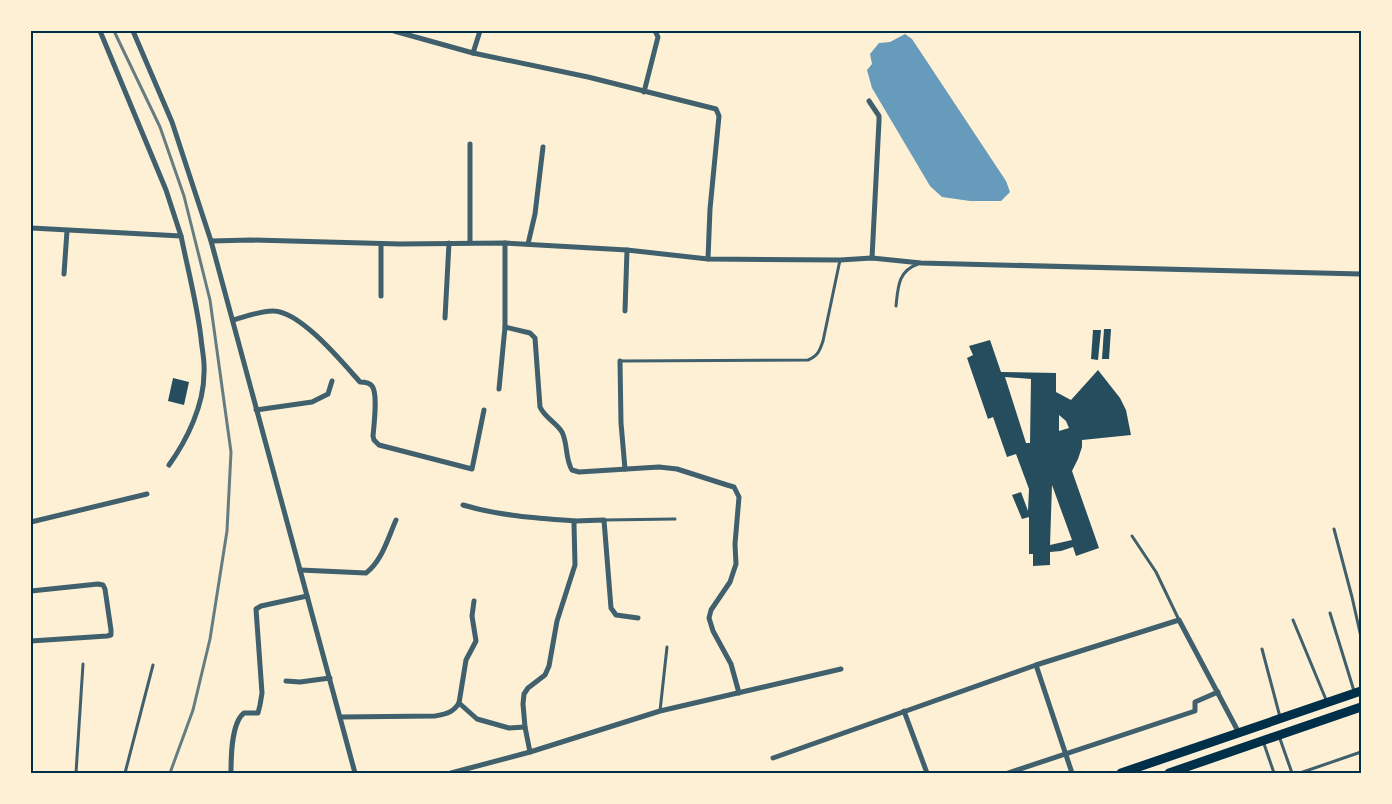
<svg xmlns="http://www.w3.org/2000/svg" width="1392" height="804" font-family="Cabin,sans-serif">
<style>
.water{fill:#669bbc}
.building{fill:#264d5e;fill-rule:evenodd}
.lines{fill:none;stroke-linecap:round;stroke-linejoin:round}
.service{stroke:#3f606c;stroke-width:3}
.minor{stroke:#3f606c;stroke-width:5}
.primary{stroke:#003049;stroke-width:9}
.rail{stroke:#657d81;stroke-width:3}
.neatline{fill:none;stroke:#003049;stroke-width:2}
</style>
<rect width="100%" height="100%" fill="#fdf0d5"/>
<polygon class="water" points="905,34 912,39 1006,181 1010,192 1001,201 970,201 942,197 930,186 872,88 867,70 872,64 870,54 879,43 890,42"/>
<g class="building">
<polygon points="1104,329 1111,329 1109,359 1102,359"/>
<polygon points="1093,330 1101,330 1098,360 1091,359"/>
<path d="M990,340L1001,372L1056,373V392L1071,400L1098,370L1120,398L1126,410L1131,435L1082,440V447L1078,459L1072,471L1099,548L1076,556L1073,547L1061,551L1050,552V565L1033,566V554H1029V517L1022,519L1012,495L1021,492L1028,511L1029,489L1016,454L1007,457L993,417L988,419L967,358L973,355L969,346ZM1005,377L1031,379L1030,443H1026ZM1059,415L1066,421L1069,428L1059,431ZM1052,485L1072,540L1050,545Z"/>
<polygon points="173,378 189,382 184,405 168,401"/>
</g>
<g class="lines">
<g class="service">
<path d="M896,306C898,287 898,271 918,264"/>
<path d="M620,361L808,360C818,356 820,350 823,341L840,260"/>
<polyline points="604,520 675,519"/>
<polyline points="1334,529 1352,597 1361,637"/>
<polyline points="1132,536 1156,572 1179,620"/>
<polyline points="1330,613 1354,691"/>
<polyline points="1293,620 1327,702"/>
<polyline points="1262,649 1280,717"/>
<polyline points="660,711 667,647"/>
<polyline points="1279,736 1292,773"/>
<polyline points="1263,741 1274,773"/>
<polyline points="76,773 83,664"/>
<polyline points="125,773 153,665"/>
<polyline points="1300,773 1361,752"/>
</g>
<g class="minor">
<polyline points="100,31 166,190 181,236"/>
<polyline points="133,31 172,122 211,241 355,773"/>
<polyline points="394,31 473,53 588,77 716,109 719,116 710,209 708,259"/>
<polyline points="473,53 480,31"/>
<polyline points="644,92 658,37 655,31"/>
<polyline points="869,101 879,116 879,121 872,258"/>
<path d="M31,228L181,236C188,270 197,304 201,338C202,350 205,361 204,373C204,405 187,440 169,465"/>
<polyline points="211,241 251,240 400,244 505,243 627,250 708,259 840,260 872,258 921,263 1361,274"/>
<polyline points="470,242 470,144"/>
<path d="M505,243V327L530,333L535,338L540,407C545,418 556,422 562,432C568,444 565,459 572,470L579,472L659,467L677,469L727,485L734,487L739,497L735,544L736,564L730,582L711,610L709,618L713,631L731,664L739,693"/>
<polyline points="528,244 535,214 543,147"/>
<polyline points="64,274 67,231"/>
<polyline points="381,296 381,244"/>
<polyline points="625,311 627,250"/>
<polyline points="445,318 449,243"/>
<path d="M233,320C244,317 263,310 274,311C301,312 342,362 360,382C364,382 369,382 372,386C378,393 374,425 373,436L374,440L379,445L472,469L484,410"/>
<polyline points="620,361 621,423 625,469"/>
<polyline points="499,389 505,327"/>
<polyline points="256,410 312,402 328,394 332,381"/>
<path d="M463,505C499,516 538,518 575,521"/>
<polyline points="31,522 147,494"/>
<path d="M300,570L366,573C382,561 388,538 396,520"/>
<polyline points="31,591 98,584 103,585 105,589 111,630 111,635 107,636 31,641"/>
<polyline points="1036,665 1072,773"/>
<polyline points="286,681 300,682 330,678"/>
<polyline points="459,703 477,719 509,728 525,727"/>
<polyline points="904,711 927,773"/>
<path d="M341,717L435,716C445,714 453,713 459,703L466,660L476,641L472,616L474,601"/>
<polyline points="530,752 525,727 523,704 524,694 528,688 545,675 549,666 557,621 575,565 574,524 575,521 604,520 611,608 616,615 638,618"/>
<polyline points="773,758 1036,665 1179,620 1239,733"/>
<path d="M231,773C231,758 231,723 244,713H258L260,705L262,693L256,609L261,606L307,596"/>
<polyline points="451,773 530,752 660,711 841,669"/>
<polyline points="1008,773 1195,711 1195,702 1218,692"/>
</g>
<g class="primary">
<polyline points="1121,773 1361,691"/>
<polyline points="1169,773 1361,707"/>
</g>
<polyline class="rail" points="114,31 160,127 184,196 210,300 231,452 227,531 210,639 193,710 170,773"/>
</g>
<rect width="1392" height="804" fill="none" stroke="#fdf0d5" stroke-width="65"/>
<rect x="32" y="32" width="1328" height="740" class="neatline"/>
</svg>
